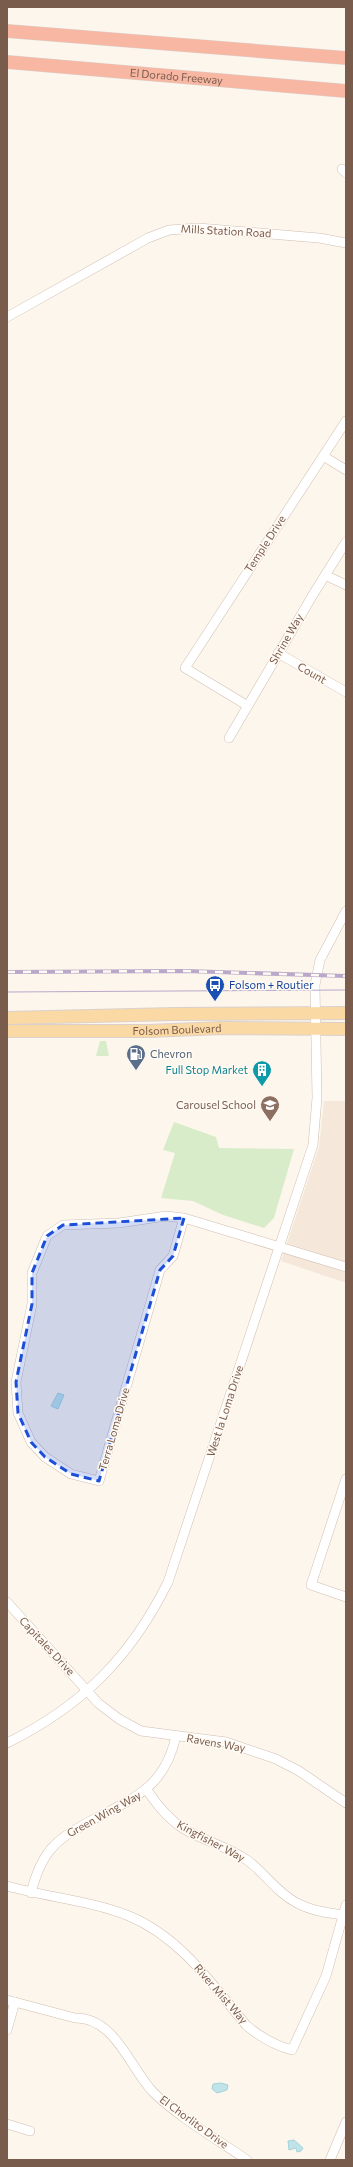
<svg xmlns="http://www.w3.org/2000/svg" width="353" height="2167" font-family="Commissioner,sans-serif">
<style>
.residential{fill:#f5e8da}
.green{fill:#d8ecc9}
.water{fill:#bfe3e8;stroke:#a5d3da}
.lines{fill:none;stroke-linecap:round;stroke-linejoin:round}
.minor-casing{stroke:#d1beb0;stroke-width:10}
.major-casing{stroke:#dad1cd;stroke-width:14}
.highway-casing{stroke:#dad1cd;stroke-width:14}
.minor{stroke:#fff;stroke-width:9}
.major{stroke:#fbd9a5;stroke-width:12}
.highway{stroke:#f7b7a3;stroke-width:13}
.tram{stroke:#b9a8c9;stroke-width:1}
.rail-casing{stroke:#b9a8c9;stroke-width:4}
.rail{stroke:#fffaf3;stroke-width:2.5;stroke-dasharray:8;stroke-linecap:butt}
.marked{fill:#1d4ed8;fill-opacity:0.2;stroke:#1d4ed8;stroke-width:3;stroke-dasharray:8 5;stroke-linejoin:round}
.labels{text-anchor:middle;stroke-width:3;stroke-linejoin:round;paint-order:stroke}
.street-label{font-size:11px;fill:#7a5c4d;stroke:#fffaf3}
.transit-label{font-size:11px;fill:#164399;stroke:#fffaf3;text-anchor:start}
.service-label{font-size:11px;fill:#4e5e75;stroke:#fffaf3;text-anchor:start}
.culture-label{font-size:11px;fill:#0d838f;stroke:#fffaf3;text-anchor:end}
.education-label{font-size:11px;fill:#785e54;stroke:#fffaf3;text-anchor:end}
</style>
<rect width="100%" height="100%" fill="#fdf6ec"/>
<polygon class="residential" points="324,1101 346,1101 346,1283 281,1261 319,1147"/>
<g class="green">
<polygon points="100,1041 106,1041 109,1056 96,1056"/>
<polygon points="174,1122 216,1137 219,1148 294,1149 274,1218 264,1228 223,1215 193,1201 161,1198 175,1153 163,1150"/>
</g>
<g class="water">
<polygon points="58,1393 64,1395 58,1409 51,1406"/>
<polygon points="221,2083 228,2085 227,2090 217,2093 212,2089 213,2084"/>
<polygon points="294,2140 303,2148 301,2151 297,2152 296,2148 289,2150 288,2141"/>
</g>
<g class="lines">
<g class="minor-casing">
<g id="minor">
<polyline points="342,169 346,173"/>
<polyline points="7,317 148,238 169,230 198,228 319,238 346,243"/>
<polyline points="323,456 346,470"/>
<polyline points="325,575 346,585"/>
<polyline points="278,653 346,692"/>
<polyline points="248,706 185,668 346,421"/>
<polyline points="229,738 314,593 346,542"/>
<polyline points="184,1218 173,1256 160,1270 99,1481 71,1474 45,1457 31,1442 18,1413 16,1382 32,1304 32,1273 47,1236 63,1225 119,1223 166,1216 184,1218 346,1267"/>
<polyline points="346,1479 311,1585 346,1597"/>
<polyline points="7,1602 98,1703 119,1719 141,1731 226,1742 276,1759 299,1771 346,1803"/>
<path d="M7,1743C82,1706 131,1657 168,1582L313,1145L317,1098L315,985L320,960L346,911"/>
<path d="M147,1790C157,1805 168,1819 184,1829C204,1841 227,1846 247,1860C265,1873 277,1893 297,1903C312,1911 328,1913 344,1915"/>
<path d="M7,1886C46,1897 92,1901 129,1916C180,1937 212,1984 246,2025C260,2037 274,2045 292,2050L326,1976L346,1905"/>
<path d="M31,1893C35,1877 40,1862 51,1849C60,1838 73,1831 85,1824C130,1799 164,1791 176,1736"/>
<path d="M7,2000L75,2018C115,2017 130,2068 153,2092C177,2116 218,2140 247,2160"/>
<polyline points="7,2030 15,2002"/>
<polyline points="7,2124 30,2131"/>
<polyline points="330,2160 346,2122"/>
</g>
</g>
<g class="major-casing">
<g id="major">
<polyline points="7,1018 175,1014 346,1013"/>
<path id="s1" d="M7,1031H149L221,1028L346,1029"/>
</g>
</g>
<g class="highway-casing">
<g id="highway">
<polyline points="7,31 346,58"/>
<path id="s2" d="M7,62L346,91"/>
</g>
</g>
<use href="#minor" class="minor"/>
<use href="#major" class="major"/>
<use href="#highway" class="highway"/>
<polyline class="tram" points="7,992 346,990"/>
<g class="rail-casing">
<polyline id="rail" points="7,972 186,971 346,976"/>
</g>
<use href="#rail" class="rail"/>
</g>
<path class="marked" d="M184,1218L173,1256L160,1270L99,1481L71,1474L45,1457L31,1442L18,1413L16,1382L32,1304V1273L47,1236L63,1225Z"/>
<defs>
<g id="bus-pin" transform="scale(1)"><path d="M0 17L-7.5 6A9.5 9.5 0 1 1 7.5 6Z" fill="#1a4fb4" stroke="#fffaf3"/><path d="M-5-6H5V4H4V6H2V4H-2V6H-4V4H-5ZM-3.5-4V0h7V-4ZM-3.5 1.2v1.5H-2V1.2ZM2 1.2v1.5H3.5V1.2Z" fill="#fff"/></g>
<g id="fuel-pin" transform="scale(1)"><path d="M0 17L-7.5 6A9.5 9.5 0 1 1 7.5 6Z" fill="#5c6f8a" stroke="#fffaf3"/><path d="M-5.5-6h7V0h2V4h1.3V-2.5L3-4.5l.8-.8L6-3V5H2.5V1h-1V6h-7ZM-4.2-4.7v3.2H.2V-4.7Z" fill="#fff"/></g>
<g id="building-pin" transform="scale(1)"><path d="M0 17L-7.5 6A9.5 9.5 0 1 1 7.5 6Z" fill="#0f9aa8" stroke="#fffaf3"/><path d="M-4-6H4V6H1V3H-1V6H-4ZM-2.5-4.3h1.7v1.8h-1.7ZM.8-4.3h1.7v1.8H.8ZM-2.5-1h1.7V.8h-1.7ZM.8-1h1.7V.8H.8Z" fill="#fff"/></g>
<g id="school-pin" transform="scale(1)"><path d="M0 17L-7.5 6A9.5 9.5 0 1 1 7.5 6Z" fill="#8d6e63" stroke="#fffaf3"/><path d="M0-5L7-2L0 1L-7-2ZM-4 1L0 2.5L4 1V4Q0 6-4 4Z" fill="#fff"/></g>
</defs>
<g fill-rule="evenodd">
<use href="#bus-pin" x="215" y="985"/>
<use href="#fuel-pin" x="136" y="1054"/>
<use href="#building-pin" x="262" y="1070"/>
<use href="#school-pin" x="270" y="1105"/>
</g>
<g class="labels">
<g class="street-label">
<text dy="4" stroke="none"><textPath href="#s2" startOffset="170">El Dorado Freeway</textPath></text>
<text transform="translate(226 231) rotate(3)" y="4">Mills Station Road</text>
<text transform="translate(265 544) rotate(-57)" y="4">Temple Drive</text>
<text transform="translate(286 639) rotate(-60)" y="4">Shrine Way</text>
<text transform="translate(312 673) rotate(30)" y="4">Count</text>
<text dy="4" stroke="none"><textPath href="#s1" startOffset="170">Folsom Boulevard</textPath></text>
<text transform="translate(225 1411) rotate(-72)" y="4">West la Loma Drive</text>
<text transform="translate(114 1429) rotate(-74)" y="4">Terra Loma Drive</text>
<text transform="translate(47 1646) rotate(47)" y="4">Capitales Drive</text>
<text transform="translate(216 1743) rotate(10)" y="4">Ravens Way</text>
<text transform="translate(104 1814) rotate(-29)" y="4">Green Wing Way</text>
<text transform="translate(211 1841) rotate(28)" y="4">Kingfisher Way</text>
<text transform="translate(221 1994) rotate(49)" y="4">River Mist Way</text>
<text transform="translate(194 2122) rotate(36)" y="4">El Chorlito Drive</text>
</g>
<g class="transit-label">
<text x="229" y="989">Folsom + Routier</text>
</g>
<g class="service-label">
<text x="150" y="1058">Chevron</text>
</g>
<g class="culture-label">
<text x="248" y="1074">Full Stop Market</text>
</g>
<g class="education-label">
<text x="256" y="1109">Carousel School</text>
</g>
</g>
<rect width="353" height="2167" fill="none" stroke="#7a5c4d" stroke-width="16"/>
</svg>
